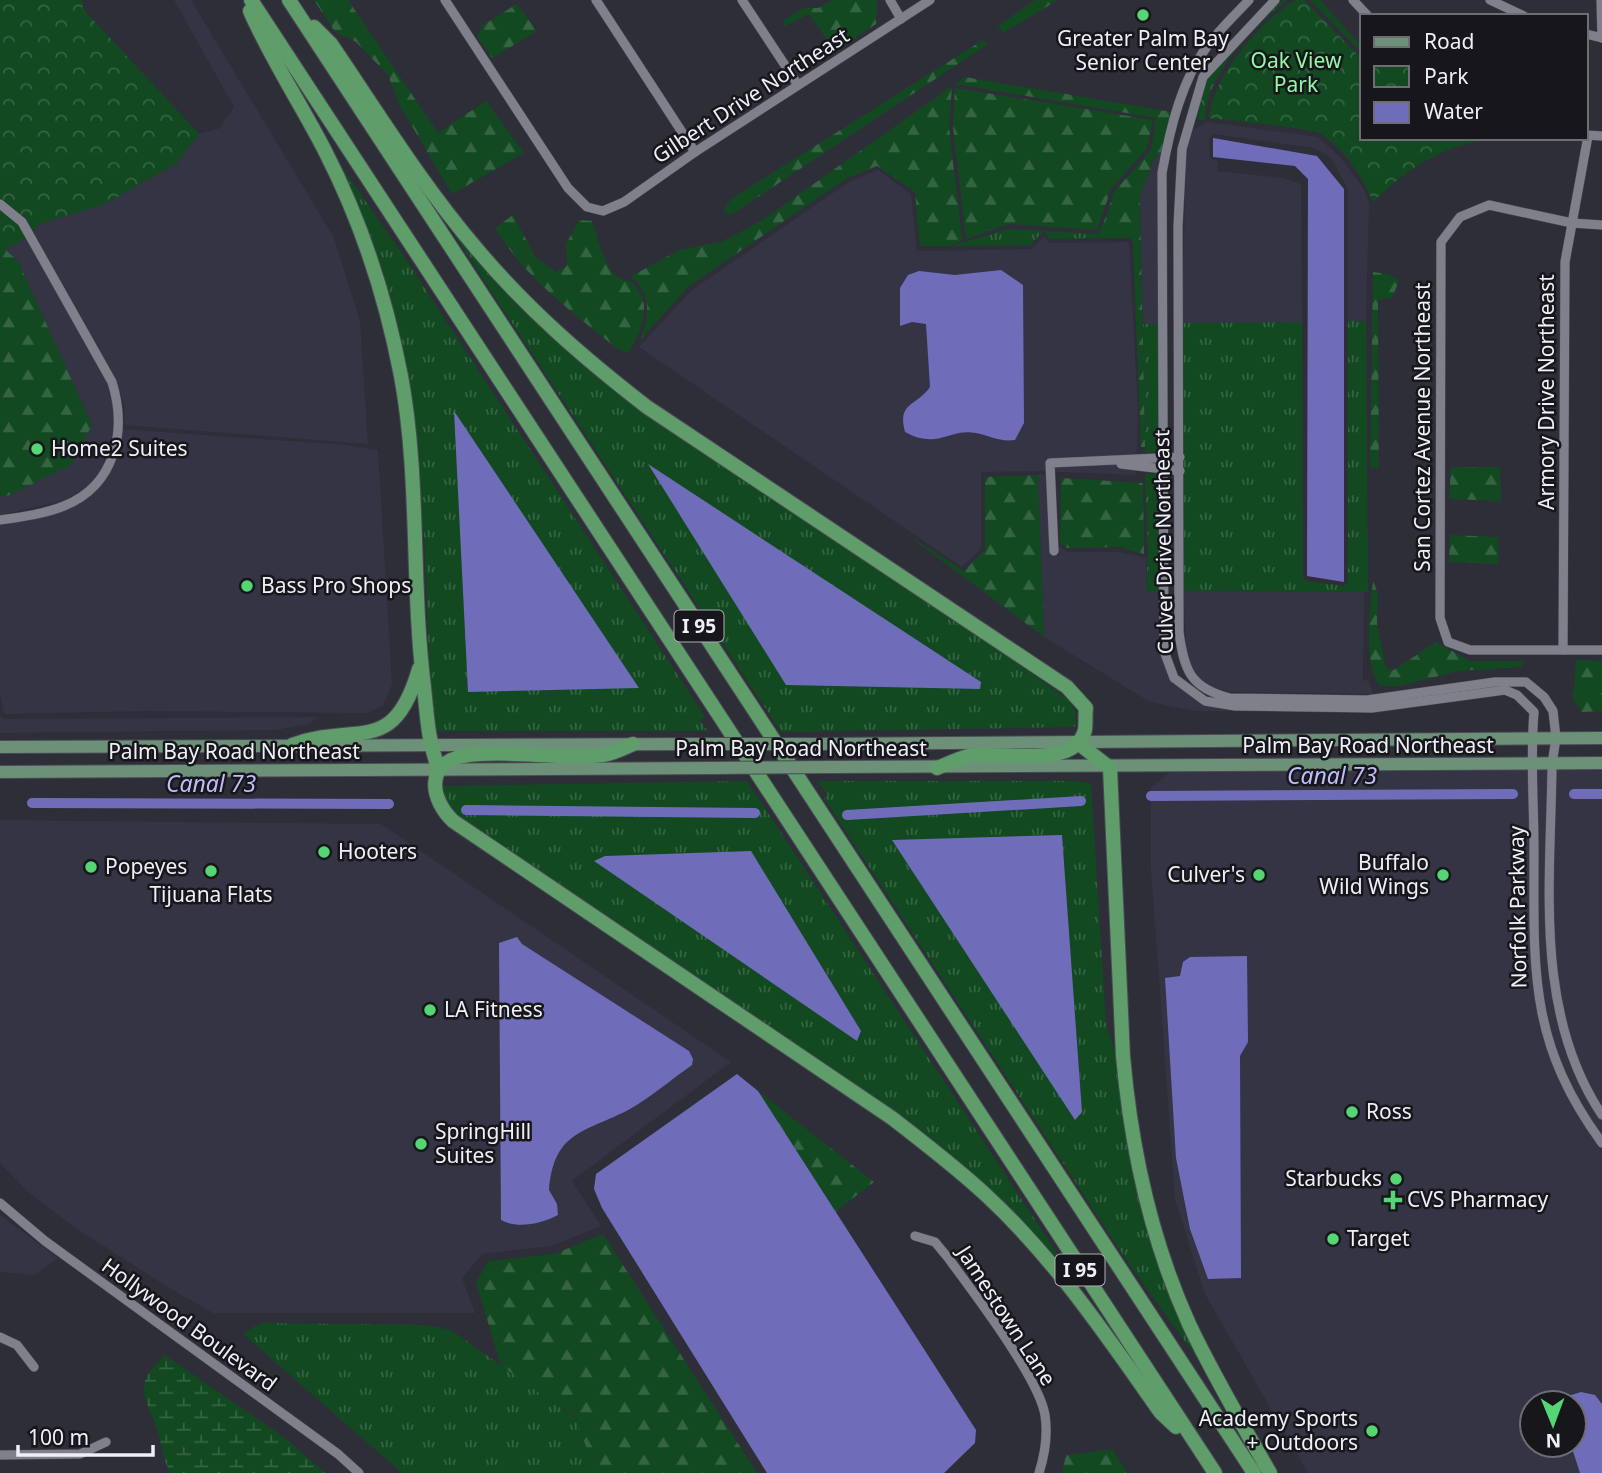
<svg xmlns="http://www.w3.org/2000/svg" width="1602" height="1473" font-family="'Noto Sans',sans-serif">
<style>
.built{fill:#343445;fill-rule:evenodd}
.grass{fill:url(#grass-tufts);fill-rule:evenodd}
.forest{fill:url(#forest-firs)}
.wetland{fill:url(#wetland-marsh)}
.park{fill:url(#park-crowns)}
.water{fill:#6f6db9}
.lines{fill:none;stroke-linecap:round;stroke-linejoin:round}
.canal{stroke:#6f6db9;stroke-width:10}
.minor-casing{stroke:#494a53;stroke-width:10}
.major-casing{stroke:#494a53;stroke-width:14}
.highway-casing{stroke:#494a53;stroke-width:16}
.minor{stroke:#7f808c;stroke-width:9}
.major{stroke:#6c9178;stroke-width:12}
.highway{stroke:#5f9d6a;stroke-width:14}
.major-bridge-casing{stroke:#494a53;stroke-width:14;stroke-linecap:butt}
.major-bridge{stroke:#6c9178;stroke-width:12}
.poi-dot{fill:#53d673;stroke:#16161b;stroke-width:2.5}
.labels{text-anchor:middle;stroke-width:5;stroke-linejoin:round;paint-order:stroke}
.shield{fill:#16161b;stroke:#aeafb5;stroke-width:2}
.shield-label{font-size:19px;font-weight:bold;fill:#eff0f7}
.poi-label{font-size:21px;fill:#eff0f7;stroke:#16161b;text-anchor:start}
.park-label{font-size:21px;fill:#95f7a6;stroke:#16161b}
.street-label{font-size:21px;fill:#eff0f7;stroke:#16161b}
.water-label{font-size:23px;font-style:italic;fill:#bdbefc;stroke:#16161b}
</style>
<defs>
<pattern id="grass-tufts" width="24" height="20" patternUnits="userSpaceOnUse" patternTransform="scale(1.75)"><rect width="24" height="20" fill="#124921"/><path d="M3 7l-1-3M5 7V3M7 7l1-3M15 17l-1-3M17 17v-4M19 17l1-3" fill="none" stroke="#356442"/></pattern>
<pattern id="forest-firs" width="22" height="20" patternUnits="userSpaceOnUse" patternTransform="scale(1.75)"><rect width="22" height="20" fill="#124921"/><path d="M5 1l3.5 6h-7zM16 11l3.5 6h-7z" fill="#356442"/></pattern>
<pattern id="wetland-marsh" width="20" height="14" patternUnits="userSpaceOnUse" patternTransform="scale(1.75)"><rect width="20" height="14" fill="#124921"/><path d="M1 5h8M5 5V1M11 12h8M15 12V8" fill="none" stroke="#356442"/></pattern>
<pattern id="park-crowns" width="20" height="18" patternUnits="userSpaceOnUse" patternTransform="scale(1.75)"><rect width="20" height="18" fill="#124921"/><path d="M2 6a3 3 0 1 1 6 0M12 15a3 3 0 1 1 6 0" fill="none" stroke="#356442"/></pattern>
</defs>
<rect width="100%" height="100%" fill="#2d2e38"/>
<g class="built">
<polygon points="174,0 191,0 334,238 360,321 368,444 125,425 124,404 116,379 33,231 40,224 105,204 177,163 199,134 220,128 234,107"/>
<polygon points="1208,122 1318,137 1341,158 1364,189 1369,203 1366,321 1348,321 1348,189 1331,158 1314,148 1213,134 1209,138 1210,158 1218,162 1217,171 1283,178 1301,184 1302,322 1182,323 1186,151 1192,130"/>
<polygon points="1161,152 1158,172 1158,324 1143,324 1140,196 1154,159"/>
<polygon points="878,170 911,194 917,251 1032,249 1044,236 1049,243 1129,242 1138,411 1136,475 1037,471 981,472 981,548 962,567 639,347 692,290 849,182"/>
<polygon points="26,238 108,384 115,407 115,428 102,469 85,488 63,501 0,515 0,497 10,495 92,425 18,261 5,250"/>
<polygon points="120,429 346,445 378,450 392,684 383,706 367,713 146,711 4,714 0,694 0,520 65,506 106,472"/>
<polygon points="1038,475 1046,475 1050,556 1059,556 1059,547 1068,552 1119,552 1146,558 1146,590 1159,591 1159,652 1170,681 1202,705 1231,711 1196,711 1150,702 1044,637"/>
<polygon points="1183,591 1364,592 1363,680 1369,681 1373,694 1230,692 1214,688 1196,676 1187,659"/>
<polygon points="0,715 3,719 317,717 309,724 276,730 0,733"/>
<path d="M1602,763V1473H1308L1205,1294L1175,1200L1151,869V787L1170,772L1209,766ZM1532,1403H1574V1445H1532Z"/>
<polygon points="0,820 381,824 731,1062 572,1181 601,1226 551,1246 482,1254 462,1278 475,1313 213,1313 166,1286 74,1227 27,1191 0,1163"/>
<polygon points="0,1215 58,1258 35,1275 0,1272"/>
</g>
<g class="grass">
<polygon points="332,153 405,258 705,717 700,721 708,731 432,731 424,532 416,507 406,387"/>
<polygon points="1106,217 1120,223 1111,233 1111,238 1050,239 1044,231 1030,245 950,246 1010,229 1098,234"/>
<polygon points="458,234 538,322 1069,700 1076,713 1075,727 781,732 455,236"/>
<polygon points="1348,321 1366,321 1368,592 1183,591 1182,323 1302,322 1303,577 1306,581 1344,586 1348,582"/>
<polygon points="1143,324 1158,324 1160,451 1145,453"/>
<polygon points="1145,473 1159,474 1159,591 1146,591 1148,554"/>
<polygon points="747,781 1083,1293 964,1171 456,813 447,805 443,786"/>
<path d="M817,781H1078L1091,784L1106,1025L1118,1060L1128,1134L1208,1373L1131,1267L824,798L828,795ZM1062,835L1082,1111L1075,1119Z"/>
<polygon points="260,1323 426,1325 451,1330 576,1419 595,1473 402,1473 243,1334"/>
</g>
<g class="forest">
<polygon points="314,0 348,0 438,133 486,101 524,153 452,194 399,104 388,75 356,42 335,32"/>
<polygon points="832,0 877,0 876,24 840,48 828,41 809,14 783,27 784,20 804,8 818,8"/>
<polygon points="1035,0 1058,0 1003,33 998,26"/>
<polygon points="517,4 537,31 492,58 477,37 483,25"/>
<polygon points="983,40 988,44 731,215 723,211 731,199"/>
<polygon points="965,77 1172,112 1161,152 1154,159 1140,196 1145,447 1141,447 1133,242 1130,238 1111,238 1111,233 1119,223 1106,217 1114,192 1151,150 1156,118 955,84"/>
<path d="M952,86L949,127L962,240L950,246H920L915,192L877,166L847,178L689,286L640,340C649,319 653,291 630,277L679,250L724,241L764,219Z"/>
<polygon points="955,88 1153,120 1147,148 1111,189 1097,230 1009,224 966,239 953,127"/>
<path d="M513,215L536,258L556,272L567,266L566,244L579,220L592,221C598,238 603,264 616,276C620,280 628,279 632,283C655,303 640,331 629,353L619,350C572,312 527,280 495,228Z"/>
<polygon points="0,245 18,261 92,425 71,465 10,495 0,497"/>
<polygon points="1373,272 1388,274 1399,281 1392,298 1378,300 1379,468 1370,467"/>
<polygon points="1451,467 1500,467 1501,501 1449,499"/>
<polygon points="1038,475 1044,637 906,534 964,571 985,550 985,477"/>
<polygon points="1061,478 1143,483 1144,554 1119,547 1068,548 1060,543"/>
<polygon points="1450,535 1498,537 1499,564 1449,562"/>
<path d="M1373,580L1378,594L1377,623L1386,668L1394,670L1436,642L1470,661H1523L1522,667L1459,671L1399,686H1380C1363,664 1370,609 1373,580Z"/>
<polygon points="1576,660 1602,661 1602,711 1582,712 1573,699"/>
<polygon points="758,1091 874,1182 835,1212"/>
<polygon points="603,1234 757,1473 595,1473 576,1418 501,1366 476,1282 489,1261 554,1254"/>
<polygon points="1113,1449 1127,1473 1062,1473 1066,1455"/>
</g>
<path class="wetland" d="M165,1355L286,1439L325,1473H171C160,1455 163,1444 156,1427C143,1390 133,1387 165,1355Z"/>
<g class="park">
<polygon points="0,0 80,0 84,4 82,8 199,134 177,163 105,204 40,224 33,231 25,218 0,199"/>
<path d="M1283,0H1287C1255,27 1205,74 1205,120L1213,123L1196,118L1207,80L1266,14Z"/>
<path d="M1295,0H1304L1362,59V138L1480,141C1436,149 1405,171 1373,202C1363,178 1344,148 1321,134C1311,128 1227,120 1209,118C1213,76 1260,22 1295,0Z"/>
<polygon points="1310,0 1320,0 1362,47 1362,53"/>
<polygon points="0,210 19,226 26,238 5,250 0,245"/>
</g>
<g class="water">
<polygon points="1213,138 1317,156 1344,189 1344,582 1307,576 1308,179 1295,166 1213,157"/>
<path d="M1001,270L1023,285L1024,423L1015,440C999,442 991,436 976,433C949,428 938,450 905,432C897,402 916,407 930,387L926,324L912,322L900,326V288L908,275L919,271L955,275Z"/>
<polygon points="454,411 639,688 468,692"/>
<polygon points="648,464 981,682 980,689 786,685"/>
<polygon points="1062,835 1082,1112 1075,1120 892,840"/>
<polygon points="751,851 861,1031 857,1041 594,861 605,856"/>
<path d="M517,937L522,944L689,1051L693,1059L692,1065C672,1079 651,1097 630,1109C585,1133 554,1130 549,1190L557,1204L558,1215C541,1224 517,1229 501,1220L499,943Z"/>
<polygon points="1247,956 1248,1042 1240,1056 1241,1278 1208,1279 1190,1229 1176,1158 1165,978 1180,976 1183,962 1190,957"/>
<polygon points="737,1074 758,1091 976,1430 975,1443 944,1473 767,1473 602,1208 594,1189 596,1174"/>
<polygon points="1581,1392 1595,1395 1602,1404 1602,1473 1580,1473 1571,1445 1574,1445 1574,1403 1560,1403 1565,1397"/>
</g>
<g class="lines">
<g class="canal">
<polyline points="1574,794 1602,794"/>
<polyline points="1151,796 1513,794"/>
<polyline points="32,803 389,804"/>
<polyline points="466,810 755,813"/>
<polyline points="847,815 1081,801"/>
</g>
<g class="minor-casing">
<g id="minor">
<polyline points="445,0 568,188 587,207 603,211 624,202 695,152 930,0"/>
<polyline points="596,0 695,152"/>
<polyline points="742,0 798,85"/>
<polyline points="890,0 901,19"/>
<path d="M1249,0C1235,15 1220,29 1208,45C1181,81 1170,129 1162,173L1164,651L1174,678L1205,701L1235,706L1372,708L1505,690L1517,695L1534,712C1530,758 1534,804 1534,850C1534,969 1528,1042 1602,1143"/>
<path d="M1275,0L1203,77L1182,149L1178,226L1179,632C1184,670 1190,688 1230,698L1367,700L1495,682H1526L1544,697L1553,711L1556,738L1552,764C1551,882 1533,1012 1602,1115"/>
<polyline points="1353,0 1368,16"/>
<polyline points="1490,0 1524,16"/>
<polyline points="1601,0 1602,38"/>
<polyline points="1586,34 1602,38"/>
<polyline points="1586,135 1602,136"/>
<path d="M0,204L22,222L112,382C127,430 116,485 64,506C44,514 21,517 0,520"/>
<polyline points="1602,225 1572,223 1489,205 1460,217 1441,242 1440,618 1448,642 1470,650 1602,650"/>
<polyline points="1121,464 1180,471"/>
<polyline points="1054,551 1050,463 1180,457"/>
<polyline points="1563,650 1565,262 1588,136"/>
<polyline points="0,1203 45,1241 338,1454 359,1473"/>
<path d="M915,1236L935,1242L949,1259C973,1292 1039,1378 1045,1415C1048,1435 1045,1454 1039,1473"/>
<polyline points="0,1337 17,1345 34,1367"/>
<polyline points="0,1455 80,1454 106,1442"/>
</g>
</g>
<g class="major-casing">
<g id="major">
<polyline points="816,744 1602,738"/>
<polyline points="0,747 697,744"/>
<polyline points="832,767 1602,763"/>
<polyline points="0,772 712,768"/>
</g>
</g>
<g class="highway-casing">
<g id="highway">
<polyline points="251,0 1215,1473"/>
<polyline points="289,0 1254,1473"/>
<path d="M250,11C271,59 301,104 325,151C361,221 386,298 401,376C420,478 411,584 424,687C427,716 428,742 439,770"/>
<path d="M314,27L331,44C378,113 422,185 476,248C527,309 585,359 647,407L1067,687L1086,708C1085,715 1086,723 1085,730C1075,771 998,750 968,756C958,759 947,764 937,768"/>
<path d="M1078,743L1110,768L1123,1056C1131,1147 1151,1240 1189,1324C1213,1375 1242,1424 1270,1473"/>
<path d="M633,744C624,748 613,754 603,755C560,760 504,749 463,756C424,764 431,800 453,821L892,1118C924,1143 957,1168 987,1196C1055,1259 1108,1338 1161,1413L1176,1427"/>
<path d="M292,745C358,721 393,758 419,669"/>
</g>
</g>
<use href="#minor" class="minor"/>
<use href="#major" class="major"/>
<use href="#highway" class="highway"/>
<g class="major-bridge-casing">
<g id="major-bridge">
<polyline points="697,744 816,744"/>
<polyline points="712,768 832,767"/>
</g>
</g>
<use href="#major-bridge" class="major-bridge"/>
</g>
<g class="poi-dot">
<circle cx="1143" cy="15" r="7"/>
<circle cx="37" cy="449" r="7"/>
<circle cx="247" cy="586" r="7"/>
<circle cx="324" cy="852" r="7"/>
<circle cx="91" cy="867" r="7"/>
<circle cx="211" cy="871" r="7"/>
<circle cx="1259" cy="875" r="7"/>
<circle cx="1443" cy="875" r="7"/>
<circle cx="430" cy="1010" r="7"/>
<circle cx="1352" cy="1112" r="7"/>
<circle cx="421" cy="1144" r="7"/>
<circle cx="1396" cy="1179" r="7"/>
<path d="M1389.5 1189.5h7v7h7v7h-7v7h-7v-7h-7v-7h7z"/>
<circle cx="1333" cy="1239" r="7"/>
<circle cx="1372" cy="1431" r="7"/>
</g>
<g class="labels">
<g class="shield">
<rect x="674.5" y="610.5" width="49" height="31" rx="5"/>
<rect x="1055.5" y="1254.5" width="49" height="31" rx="5"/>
</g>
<g class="shield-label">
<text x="699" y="633">I 95</text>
<text x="1080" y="1277">I 95</text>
</g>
<g class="poi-label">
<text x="1143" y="46" text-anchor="middle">Greater Palm Bay<tspan x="1143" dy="24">Senior Center</tspan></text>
<text x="51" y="456">Home2 Suites</text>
<text x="261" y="593">Bass Pro Shops</text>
<text x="338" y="859">Hooters</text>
<text x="1429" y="870" text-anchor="end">Buffalo<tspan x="1429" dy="24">Wild Wings</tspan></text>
<text x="105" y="874">Popeyes</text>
<text x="1245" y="882" text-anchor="end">Culver's</text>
<text x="211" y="902" text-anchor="middle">Tijuana Flats</text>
<text x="444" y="1017">LA Fitness</text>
<text x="1366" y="1119">Ross</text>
<text x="435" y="1139">SpringHill<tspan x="435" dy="24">Suites</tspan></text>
<text x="1382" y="1186" text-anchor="end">Starbucks</text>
<text x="1407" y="1207">CVS Pharmacy</text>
<text x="1347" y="1246">Target</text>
<text x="1358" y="1426" text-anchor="end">Academy Sports<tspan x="1358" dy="24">+ Outdoors</tspan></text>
</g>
<g class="park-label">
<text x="1296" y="68">Oak View<tspan x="1296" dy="24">Park</tspan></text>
</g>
<g class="street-label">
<text transform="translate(751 96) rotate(-33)" y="7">Gilbert Drive Northeast</text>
<text transform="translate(1547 392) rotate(-90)" y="7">Armory Drive Northeast</text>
<text transform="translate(1423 427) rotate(-90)" y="7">San Cortez Avenue Northeast</text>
<text transform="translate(1164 542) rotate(-91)" y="7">Culver Drive Northeast</text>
<text x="1368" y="753">Palm Bay Road Northeast</text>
<text x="801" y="756">Palm Bay Road Northeast</text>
<text x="234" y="759">Palm Bay Road Northeast</text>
<text transform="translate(1518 907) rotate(-91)" y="7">Norfolk Parkway</text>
<text transform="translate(1006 1316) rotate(57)" y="7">Jamestown Lane</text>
<text transform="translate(189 1325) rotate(36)" y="7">Hollywood Boulevard</text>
</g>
<g class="water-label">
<text x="1332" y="784">Canal 73</text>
<text x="211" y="792">Canal 73</text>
</g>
</g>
<rect x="1360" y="14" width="228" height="126" fill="#16161b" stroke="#6d6d73" stroke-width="2"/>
<rect x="1374" y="37" width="35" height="10" fill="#6c9178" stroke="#6d6d73" stroke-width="2"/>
<text x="1424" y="49" font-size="21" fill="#eff0f7">Road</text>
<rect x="1374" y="66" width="35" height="21" fill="url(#park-crowns)" stroke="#6d6d73" stroke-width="2"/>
<text x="1424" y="84" font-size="21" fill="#eff0f7">Park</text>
<rect x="1374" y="102" width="35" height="21" fill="#6f6db9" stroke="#6d6d73" stroke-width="2"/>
<text x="1424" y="119" font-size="21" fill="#eff0f7">Water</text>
<g transform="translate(1553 1424) rotate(179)"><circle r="33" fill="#16161b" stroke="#6d6d73" stroke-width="2"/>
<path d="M0-5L12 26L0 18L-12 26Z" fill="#53d673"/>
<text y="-10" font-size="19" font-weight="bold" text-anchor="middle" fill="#eff0f7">N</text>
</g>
<path d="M18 1445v10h135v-10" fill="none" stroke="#eff0f7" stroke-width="3.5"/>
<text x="28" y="1445" font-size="21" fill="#eff0f7" stroke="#16161b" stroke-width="5" paint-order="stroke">100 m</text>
</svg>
